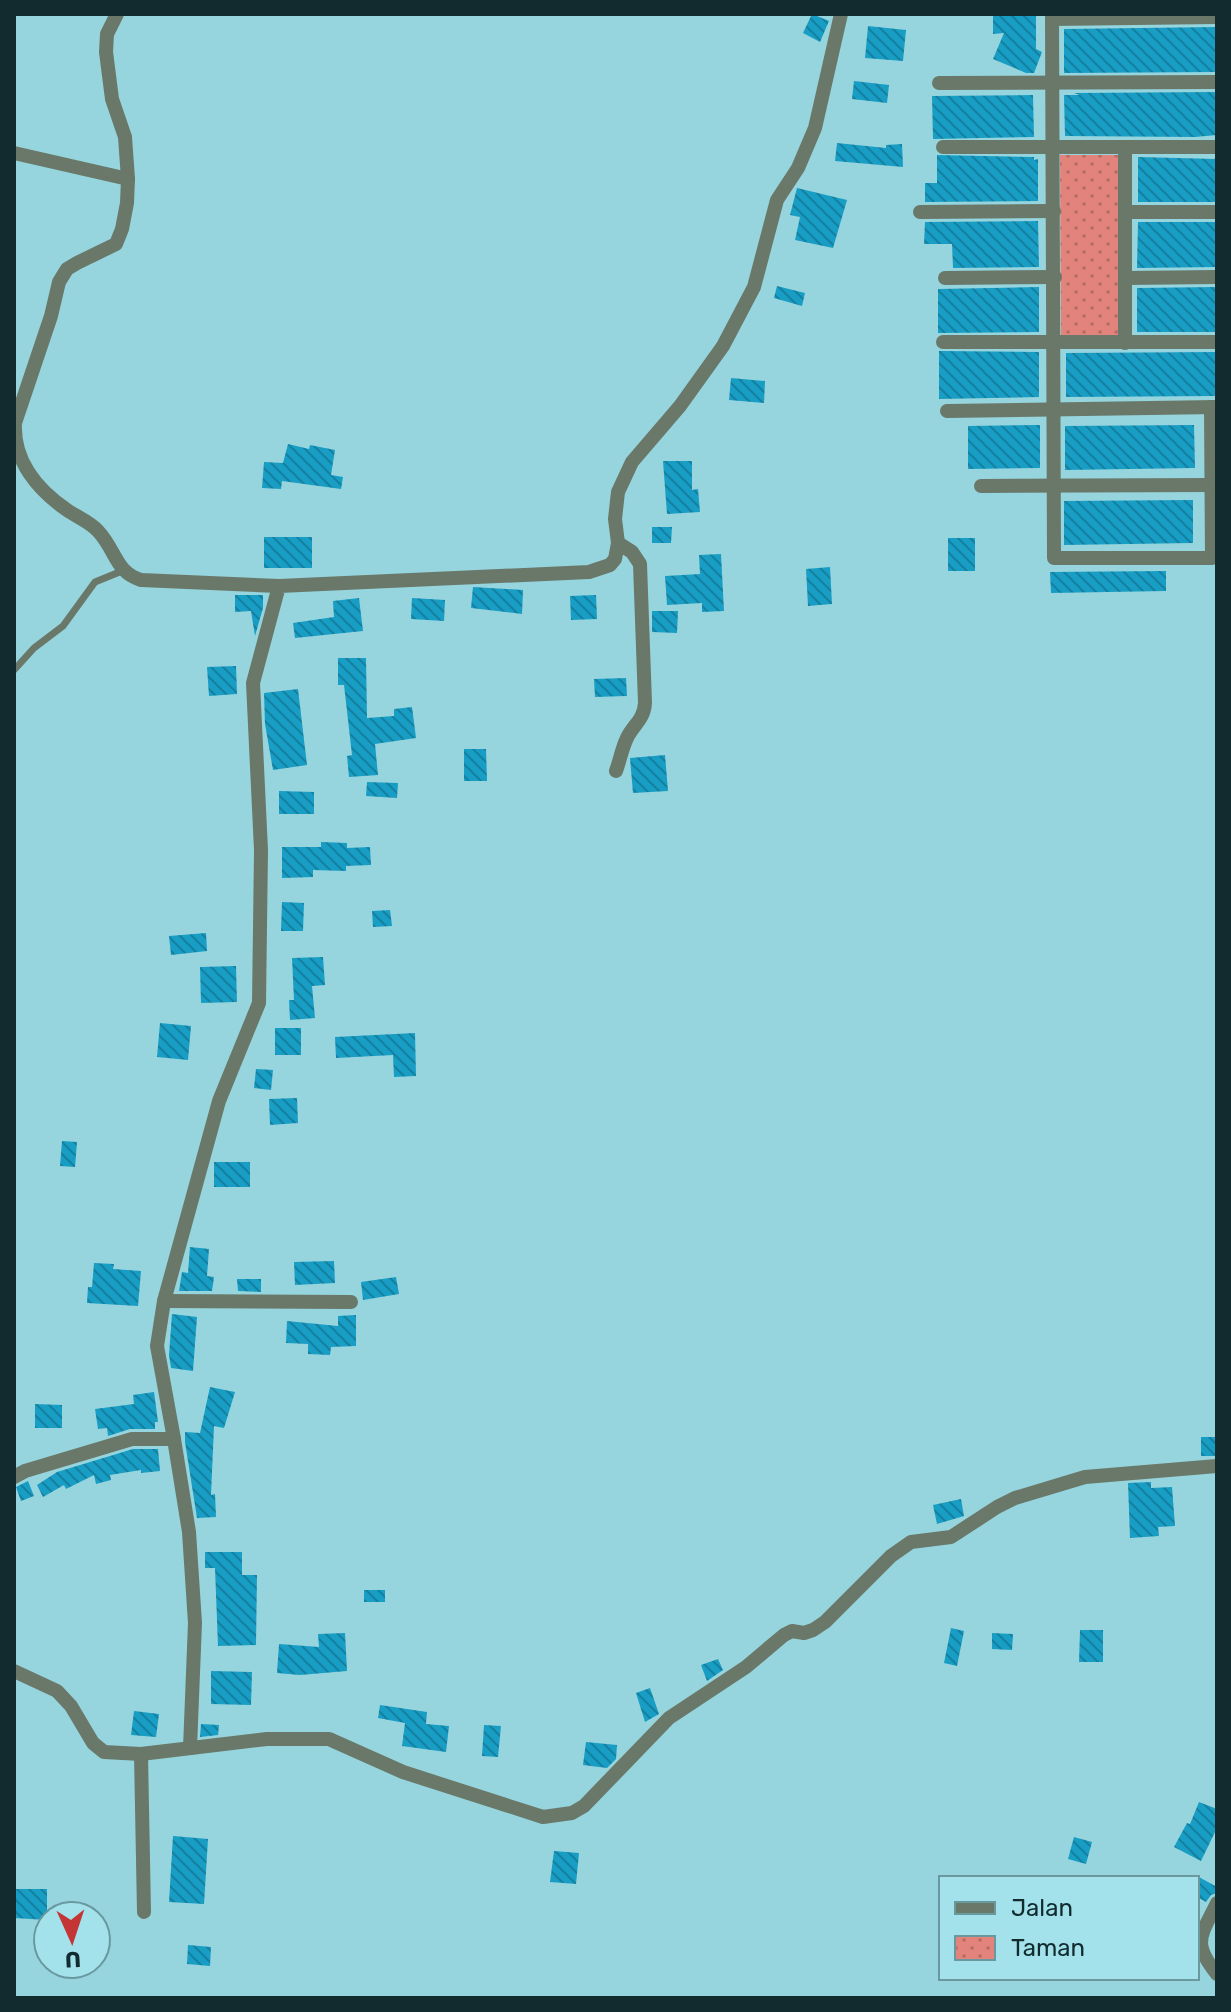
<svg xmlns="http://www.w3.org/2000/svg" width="1231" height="2012" font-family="Rubik,sans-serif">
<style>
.park{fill:url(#park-dots)}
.building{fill:url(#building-back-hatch)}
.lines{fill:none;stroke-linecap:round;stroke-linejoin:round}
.lane{stroke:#697869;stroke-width:7}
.street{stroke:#697869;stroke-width:14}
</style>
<defs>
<pattern id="park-dots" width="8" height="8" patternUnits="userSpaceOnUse" patternTransform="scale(2)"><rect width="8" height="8" fill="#e3847c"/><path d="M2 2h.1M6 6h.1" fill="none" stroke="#b76c66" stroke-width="1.8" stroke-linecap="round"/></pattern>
<pattern id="building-back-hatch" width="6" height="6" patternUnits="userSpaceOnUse" patternTransform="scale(2)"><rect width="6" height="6" fill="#189dc5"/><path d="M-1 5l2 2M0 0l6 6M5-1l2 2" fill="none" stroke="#1480a0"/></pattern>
</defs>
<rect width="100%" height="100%" fill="#96d5dd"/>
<polygon class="park" points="1060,155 1118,155 1119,337 1061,337"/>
<g class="building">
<polygon points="812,14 829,21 820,42 803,33"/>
<polygon points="993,14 1036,14 1036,49 1042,52 1034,73 1026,73 993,59 1004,33 993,34"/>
<polygon points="868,26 906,30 903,61 865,58"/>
<polygon points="1217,27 1217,72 1064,73 1064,29"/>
<polygon points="854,81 889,85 887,103 852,99"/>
<polygon points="1217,92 1217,135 1195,137 1065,136 1064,95 1080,95 1074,93"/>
<polygon points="1033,95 1034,137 933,139 932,96"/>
<polygon points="837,143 886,148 886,145 902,144 903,167 835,161"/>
<polygon points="937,155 1034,157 1034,160 1038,159 1038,201 925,202 925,183 937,183"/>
<polygon points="1138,157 1217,159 1217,202 1138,202"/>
<polygon points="797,188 847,200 833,248 795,240 800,217 790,215"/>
<polygon points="1038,221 1039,267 953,268 952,244 924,244 925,222"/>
<polygon points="1138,222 1217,222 1217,267 1137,268"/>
<polygon points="777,286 805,293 802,306 774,298"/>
<polygon points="1039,287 1039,332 938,333 938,289"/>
<polygon points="1217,287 1217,332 1137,332 1137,288"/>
<polygon points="939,351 1039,352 1039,397 939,399"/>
<polygon points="1217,352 1217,396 1066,397 1066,353"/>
<polygon points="731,378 765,381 764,403 729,400"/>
<polygon points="1040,425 1040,468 968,469 968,426"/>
<polygon points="1194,425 1195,468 1065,470 1065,426"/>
<polygon points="288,444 309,449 310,445 335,450 331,475 343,477 341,489 282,481 281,489 262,488 264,462 283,463"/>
<polygon points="663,461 692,461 692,490 698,489 700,512 667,514"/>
<polygon points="1193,500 1193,543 1064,545 1064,501"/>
<polygon points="652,527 672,527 671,543 652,543"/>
<rect x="264" y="537" width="48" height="31"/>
<rect x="948" y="538" width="27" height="33"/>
<polygon points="721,554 724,611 702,612 702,603 667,605 665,576 700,574 699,555"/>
<polygon points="830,567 832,604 808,606 806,569"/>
<polygon points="1166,571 1166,591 1051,593 1050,572"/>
<polygon points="473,587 523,590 522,614 471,608"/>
<polygon points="235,595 263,595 263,608 255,636 251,611 235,612"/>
<polygon points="596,595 597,619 571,620 570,596"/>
<polygon points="359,598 363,631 295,638 293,623 334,617 333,601"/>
<polygon points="412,598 445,600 444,621 411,619"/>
<polygon points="652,611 678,611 677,633 652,632"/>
<polygon points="338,658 366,658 367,718 394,716 394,709 412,707 416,738 375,744 378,775 349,777 347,756 352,755 344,685 338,685"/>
<polygon points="236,666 237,694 209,696 207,667"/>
<polygon points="626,678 627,696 595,697 594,679"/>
<polygon points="298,689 307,765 273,770 265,724 264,693"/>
<polygon points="464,749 486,749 487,781 464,781"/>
<polygon points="665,755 668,791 633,793 630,758"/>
<polygon points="367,782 398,783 397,798 366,796"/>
<polygon points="279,791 314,792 314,814 279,814"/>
<polygon points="321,842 347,843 347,848 370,847 371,865 346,866 346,871 313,870 313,877 282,878 282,847 321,847"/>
<polygon points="282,902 304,903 303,931 281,931"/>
<polygon points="390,910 392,926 373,927 372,911"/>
<polygon points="206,933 207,951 171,955 169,936"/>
<polygon points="323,957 325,985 312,986 315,1018 290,1020 289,1000 294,1000 292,958"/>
<polygon points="236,966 237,1002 201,1003 200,967"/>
<polygon points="160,1023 191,1026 188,1060 157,1057"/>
<rect x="275" y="1028" width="26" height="27"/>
<polygon points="415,1033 416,1076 394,1077 393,1055 336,1058 335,1037"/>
<polygon points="256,1069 273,1070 271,1090 254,1088"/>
<polygon points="297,1098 298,1123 270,1125 269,1099"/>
<polygon points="62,1141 77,1142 75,1167 60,1166"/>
<rect x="214" y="1162" width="36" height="25"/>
<polygon points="190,1247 209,1249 207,1276 214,1277 212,1291 179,1291 182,1272 188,1273"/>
<polygon points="334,1261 335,1283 295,1285 294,1262"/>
<polygon points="94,1263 114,1264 113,1269 141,1271 138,1306 87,1303 88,1287 92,1287"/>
<polygon points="396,1277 399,1294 363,1300 361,1282"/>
<polygon points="237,1279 261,1279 261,1292 238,1291"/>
<polygon points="172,1314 197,1317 193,1371 171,1368 169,1355"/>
<polygon points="356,1315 356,1346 331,1347 330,1355 308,1354 308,1344 286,1343 287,1321 338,1326 338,1316"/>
<polygon points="210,1387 235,1392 224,1428 214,1426 211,1495 215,1494 216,1517 197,1518 185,1442 185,1432 200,1433"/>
<polygon points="154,1392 158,1422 155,1422 155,1429 130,1429 108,1436 107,1428 98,1429 95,1409 134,1404 133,1395"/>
<polygon points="35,1404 62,1405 62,1428 35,1428"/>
<rect x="1201" y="1437" width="16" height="19"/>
<polygon points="133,1449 158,1449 160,1471 141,1473 141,1470 110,1475 111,1480 96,1484 94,1475 66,1489 64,1485 43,1497 37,1485 57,1472"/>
<polygon points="28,1481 34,1496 21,1501 16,1487"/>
<polygon points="1151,1482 1151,1488 1172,1487 1175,1526 1158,1527 1159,1536 1130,1538 1128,1483"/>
<polygon points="961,1499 964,1516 937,1524 933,1505"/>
<polygon points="205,1552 242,1552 242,1575 257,1575 256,1645 218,1646 215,1568 205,1568"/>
<rect x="364" y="1590" width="21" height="12"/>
<polygon points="951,1628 964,1631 957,1666 944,1663"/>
<polygon points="1080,1630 1103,1630 1103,1662 1079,1662"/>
<polygon points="345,1633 347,1671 300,1675 277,1673 279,1644 319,1647 318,1634"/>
<polygon points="992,1633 1013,1634 1012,1650 992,1649"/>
<polygon points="718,1659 723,1670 707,1681 701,1665"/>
<polygon points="211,1671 252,1672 251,1705 211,1704"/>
<polygon points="650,1688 659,1714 645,1722 636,1693"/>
<polygon points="380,1705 427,1712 426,1724 449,1726 446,1752 402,1746 405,1723 378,1718"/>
<polygon points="134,1711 159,1714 156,1737 131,1735"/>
<polygon points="201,1724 219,1725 218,1735 200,1737"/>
<polygon points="484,1725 501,1726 498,1757 482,1756"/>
<polygon points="586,1742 617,1745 616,1759 607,1768 583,1765"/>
<polygon points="1199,1802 1217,1809 1217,1828 1201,1861 1174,1847 1187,1823 1190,1824"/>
<polygon points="173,1836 208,1839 204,1904 169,1902"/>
<polygon points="1074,1837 1092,1842 1086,1864 1068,1859"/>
<polygon points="554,1851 579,1853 576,1884 550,1882"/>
<polygon points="1197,1876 1217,1887 1217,1893 1211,1895 1206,1902 1197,1897"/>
<polygon points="14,1889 47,1889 47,1920 14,1918"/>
<polygon points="188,1945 211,1947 210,1966 187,1964"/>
</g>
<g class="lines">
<polyline class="lane" points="14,670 34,648 63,626 95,582 122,571"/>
<g class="street">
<path d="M117,14L107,34L106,52L112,99L125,137L128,179L127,203L122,229L116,244L77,263L67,269L59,282L51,316L15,423C13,461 38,490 67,510C77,517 90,522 98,531C116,550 115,572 141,580L279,586"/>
<polyline points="1052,14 1054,558 1212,558 1211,407"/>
<polyline points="1052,19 1217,17"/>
<polyline points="939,83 1217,82"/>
<polyline points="943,147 1217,147"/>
<polyline points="14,153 128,179"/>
<polyline points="920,212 1054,211"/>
<polyline points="1125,212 1217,212"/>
<polyline points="945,278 1055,277"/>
<polyline points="1125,278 1217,277"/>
<polyline points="943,342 1217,342"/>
<polyline points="1125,343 1125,148"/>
<polyline points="947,411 1217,407"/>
<polyline points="981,486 1212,485"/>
<path d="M616,771C620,760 622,748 627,738C633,725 644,720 645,703L640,564L632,552L618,543"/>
<polyline points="164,1301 351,1302"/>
<polyline points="174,1439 189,1532 195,1623 190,1748"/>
<polyline points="14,1477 25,1471 132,1439 174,1439 157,1346 164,1301 219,1101 259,1003 261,850 253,683 279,586 589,572 610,565 615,559 618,543 615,519 618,492 632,462 680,406 723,346 754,287 777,200 798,168 815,128 841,14"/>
<polyline points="14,1671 57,1691 71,1706 93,1743 104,1752 141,1754 267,1739 329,1739 403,1772 543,1817 572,1813 584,1806 669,1718 746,1667 784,1635 792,1631 804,1633 813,1630 825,1622 891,1556 911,1542 951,1537 997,1507 1015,1498 1085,1477 1217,1466"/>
<polyline points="141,1754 144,1912"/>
<path d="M1217,1903C1201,1936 1191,1942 1217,1974"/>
</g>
</g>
<rect width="1231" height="2012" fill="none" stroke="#112b2e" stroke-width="32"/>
<rect x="939" y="1876" width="260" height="104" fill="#a3e2ea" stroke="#69999f" stroke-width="2"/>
<rect x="955" y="1902" width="40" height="12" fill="#697869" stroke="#69999f" stroke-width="2"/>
<text x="1011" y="1916" font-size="24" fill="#112b2e">Jalan</text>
<rect x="955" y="1936" width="40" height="24" fill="url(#park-dots)" stroke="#69999f" stroke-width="2"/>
<text x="1011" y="1956" font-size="24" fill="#112b2e">Taman</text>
<g transform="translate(72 1940) rotate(177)"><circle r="38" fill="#a3e2ea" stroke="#69999f" stroke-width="2"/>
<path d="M0-6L14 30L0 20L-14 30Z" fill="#c43535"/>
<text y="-12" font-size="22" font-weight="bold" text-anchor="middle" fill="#112b2e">U</text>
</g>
</svg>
